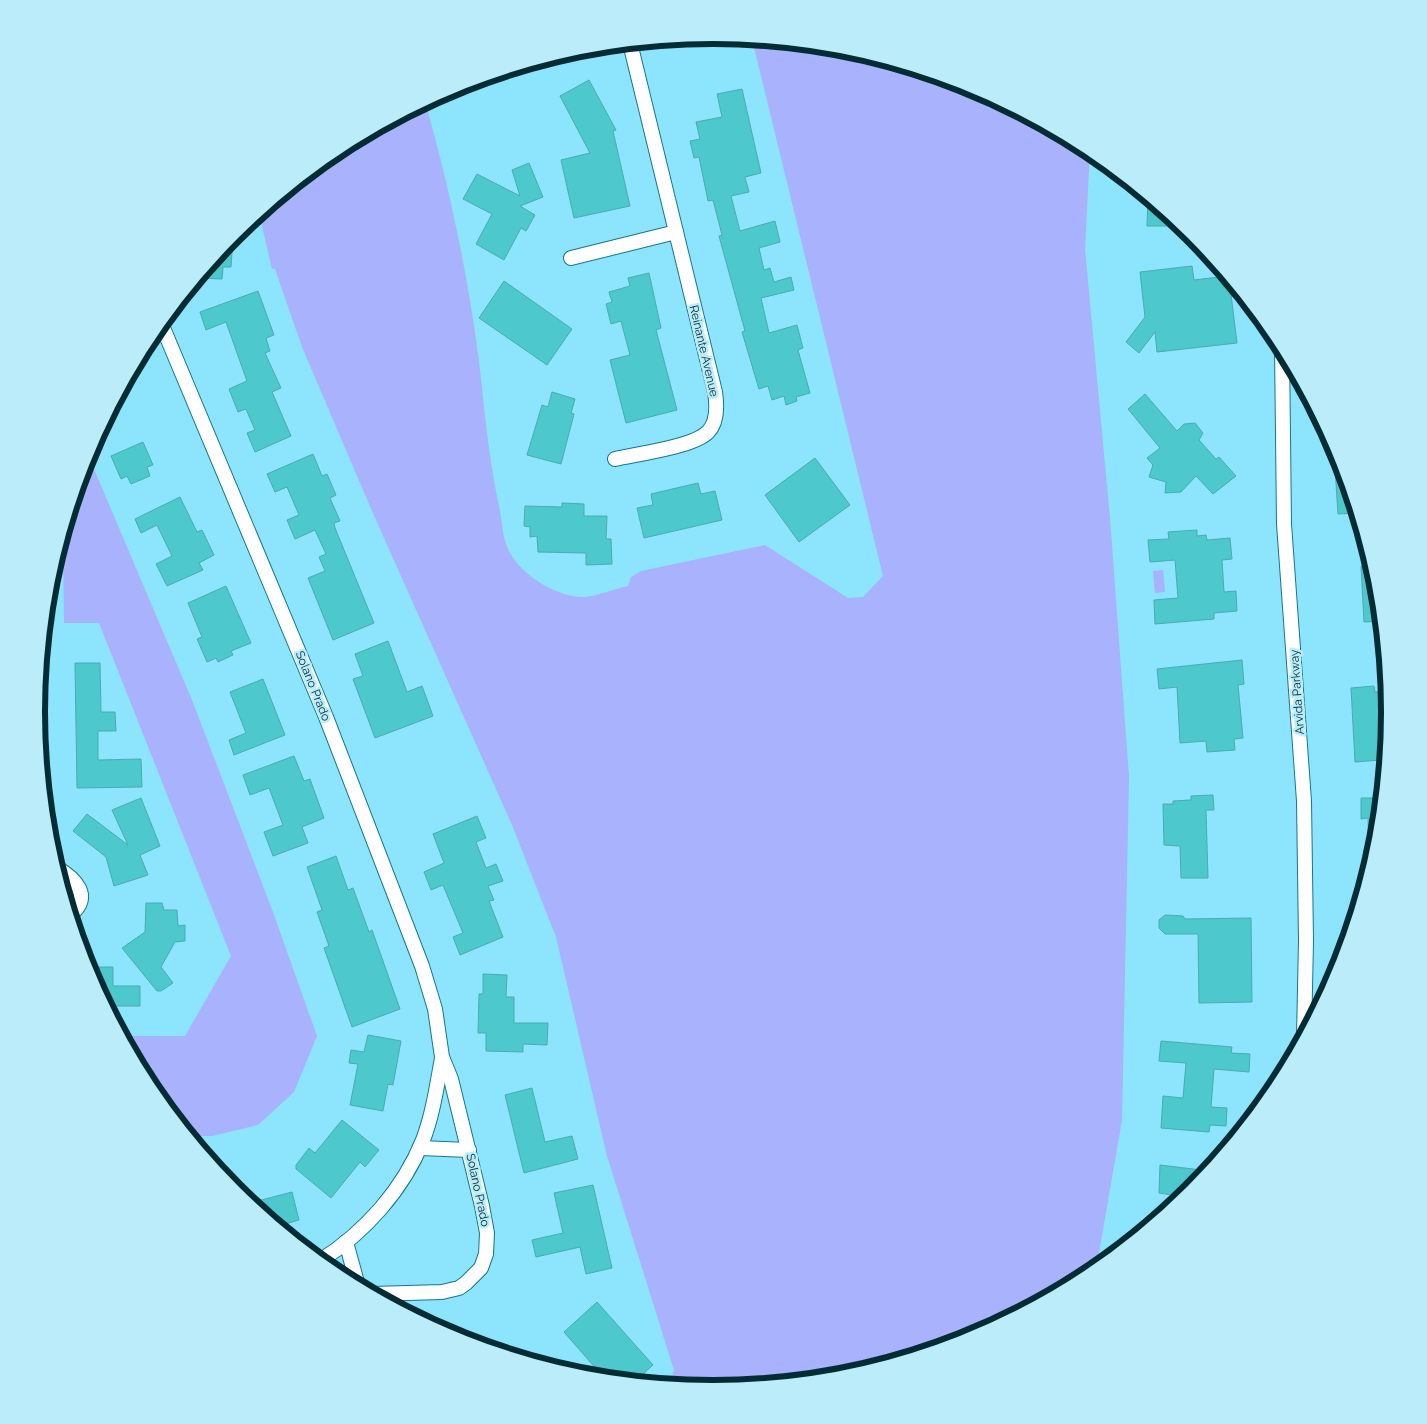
<svg xmlns="http://www.w3.org/2000/svg" width="1427" height="1424" font-family="Raleway,sans-serif">
<style>
.water{fill:#a8b2fd}
.building{fill:#4dc8cc;stroke:#4aacaf}
.lines{fill:none;stroke-linecap:round;stroke-linejoin:round}
.street-casing{stroke:#12788f;stroke-width:16}
.street{stroke:#fff;stroke-width:14}
.labels{text-anchor:middle;stroke-width:5;stroke-linejoin:round;paint-order:stroke}
.street-label{font-size:12px;fill:#042c35;stroke:#baecfa}
.rim{fill:none;stroke:#042c35;stroke-width:6}
</style>
<rect width="100%" height="100%" fill="#8ce4fd"/>
<g class="water">
<path d="M752,39L846,48L973,87L1090,150L1085,249L1110,518L1129,777L1122,1120L1096,1270L972,1338L845,1376L713,1389L670,1385L674,1370L607,1156L556,937L512,825L372,511L302,347L275,269H272L259,213L338,149L425,102C451,191 472,295 482,387C486,429 491,469 500,511C502,523 503,540 509,551C521,575 554,595 580,597C594,598 613,589 628,586L631,577L641,571L765,545L848,598L863,597L883,576Z"/>
<polygon points="88,455 192,700 273,912 317,1036 294,1092 258,1125 212,1136 190,1136 150,1088 123,1036 185,1036 231,956 99,623 64,623 63,534"/>
<polygon points="1163,570 1165,592 1155,593 1153,571"/>
</g>
<g class="building">
<polygon points="589,80 616,130 613,131 630,206 574,218 561,160 590,153 560,96"/>
<polygon points="742,89 761,173 745,177 749,192 731,196 740,231 775,221 780,242 759,248 764,270 770,268 774,282 791,277 794,290 761,298 769,333 797,325 803,348 798,350 810,393 796,397 797,401 786,405 784,396 772,400 768,386 759,389 742,332 745,331 719,236 722,235 713,200 708,201 699,157 694,158 690,141 700,139 696,122 722,117 717,94"/>
<polygon points="529,163 543,197 520,206 535,215 526,231 521,228 504,260 476,244 492,214 463,199 477,174 520,196 512,170"/>
<polygon points="1148,197 1150,199 1183,226 1147,226"/>
<polygon points="233,236 231,267 223,267 222,279 198,278"/>
<polygon points="1192,266 1194,280 1227,276 1229,278 1237,343 1157,352 1155,332 1139,353 1126,342 1145,317 1140,272"/>
<polygon points="649,273 661,328 656,330 677,410 626,423 610,360 630,355 621,321 611,324 606,304 612,302 609,292 630,286 628,278"/>
<polygon points="504,281 572,329 547,365 479,318"/>
<polygon points="258,291 274,335 266,338 270,351 265,353 281,388 272,392 291,436 255,452 247,433 255,430 246,409 238,412 229,389 247,381 226,322 206,330 200,312"/>
<polygon points="552,392 575,399 571,413 574,414 561,464 527,455 542,405 548,407"/>
<polygon points="1145,394 1177,431 1184,424 1195,423 1203,433 1199,440 1216,459 1219,457 1236,476 1213,494 1196,476 1181,492 1165,493 1166,482 1149,477 1153,465 1147,458 1160,448 1128,409"/>
<polygon points="143,442 153,465 147,467 150,476 131,484 127,476 121,479 111,456"/>
<polygon points="1334,452 1339,453 1357,513 1338,514"/>
<polygon points="313,454 322,476 327,474 336,495 330,498 340,521 334,523 335,528 374,623 333,640 308,578 325,571 319,557 326,554 315,530 295,539 287,520 299,515 287,487 275,492 267,474"/>
<polygon points="815,458 850,505 799,542 765,495"/>
<polygon points="698,483 701,494 715,491 722,520 644,538 637,508 653,505 651,494"/>
<polygon points="180,497 197,532 202,530 214,555 199,563 203,570 167,586 156,564 172,556 157,525 141,533 135,519"/>
<polygon points="562,503 584,504 584,516 607,516 606,539 611,539 612,564 586,565 586,553 538,552 537,536 530,537 530,527 524,526 525,506 562,507"/>
<polygon points="1197,530 1197,536 1206,535 1207,540 1230,538 1232,559 1222,560 1224,592 1236,591 1237,611 1214,613 1214,619 1155,624 1154,600 1178,598 1175,560 1150,562 1148,540 1169,539 1168,532"/>
<polygon points="1373,565 1378,580 1382,621 1364,622 1361,566"/>
<polygon points="226,586 251,643 231,651 233,655 218,662 216,658 207,662 197,639 202,637 188,603"/>
<polygon points="388,641 407,692 422,686 433,716 375,738 353,679 363,676 355,654"/>
<polygon points="1242,660 1244,684 1238,685 1243,738 1234,739 1235,750 1207,752 1206,741 1180,743 1177,687 1159,689 1157,669"/>
<polygon points="75,663 100,663 101,712 115,712 116,731 98,731 98,760 141,759 142,787 77,788"/>
<polygon points="263,679 285,735 234,755 229,740 246,733 230,692"/>
<polygon points="1374,686 1375,692 1388,691 1390,712 1386,756 1379,756 1380,760 1355,762 1351,688"/>
<polygon points="294,756 304,781 310,779 324,818 302,827 308,843 273,856 264,832 283,825 269,788 250,795 243,775"/>
<polygon points="1213,795 1214,810 1206,810 1208,878 1181,878 1180,846 1164,845 1163,804 1173,804 1173,801 1191,800 1191,796"/>
<polygon points="141,798 160,846 140,855 148,875 114,886 106,857 73,831 87,814 128,845 112,810"/>
<polygon points="1361,798 1382,798 1374,855 1369,855 1368,818 1361,819"/>
<polygon points="477,816 486,838 476,842 486,868 496,864 503,881 488,886 494,900 489,901 503,937 460,955 453,937 463,933 443,885 431,890 424,872 444,863 433,834"/>
<polygon points="336,856 348,890 353,888 369,932 372,930 400,1009 352,1027 324,948 329,946 317,912 322,910 307,867"/>
<polygon points="146,903 162,903 164,910 177,910 178,926 185,925 185,941 175,942 161,967 173,983 161,991 157,991 122,948 145,932"/>
<polygon points="1165,915 1183,916 1185,919 1251,918 1252,1002 1199,1003 1198,934 1165,934 1159,928 1159,920"/>
<polygon points="87,967 113,967 113,986 140,986 140,1006 107,1006"/>
<polygon points="483,974 507,975 506,997 514,997 514,1023 548,1023 547,1045 523,1044 523,1052 486,1051 486,1033 478,1033 479,994 483,994"/>
<polygon points="368,1035 401,1041 393,1085 388,1084 383,1111 350,1105 358,1064 349,1063 351,1050 364,1052"/>
<polygon points="1161,1041 1232,1047 1231,1053 1250,1054 1249,1072 1214,1069 1211,1107 1227,1108 1226,1126 1210,1125 1209,1132 1161,1128 1163,1096 1183,1098 1186,1063 1159,1061"/>
<polygon points="532,1088 545,1142 572,1136 578,1159 524,1173 505,1095"/>
<polygon points="342,1120 379,1150 365,1167 360,1162 331,1198 296,1169 296,1165 309,1148 315,1153"/>
<polygon points="1160,1165 1209,1171 1185,1197 1159,1193"/>
<polygon points="593,1185 612,1268 586,1274 580,1247 536,1257 532,1240 563,1233 554,1193"/>
<polygon points="292,1192 299,1220 278,1226 250,1203"/>
<polygon points="597,1302 653,1365 635,1381 593,1377 599,1372 564,1332"/>
</g>
<g class="lines">
<g class="street-casing">
<g id="street">
<polyline points="571,258 676,232"/>
<polyline points="161,323 326,717 422,966 435,1009 442,1057 451,1079 482,1206 487,1233 486,1254 481,1268 466,1283 459,1288 442,1292 372,1294"/>
<polyline points="1282,347 1284,524 1304,801 1306,941 1304,1036"/>
<path d="M615,459C637,454 693,447 708,432C718,422 717,405 715,392L630,43"/>
<polyline points="37,711 37,712"/>
<path d="M57,868C75,878 93,897 71,914"/>
<polyline points="420,1148 469,1150"/>
<polyline points="346,1242 358,1286"/>
<path d="M320,1261C365,1232 403,1190 423,1140C433,1114 437,1085 442,1058"/>
</g>
</g>
<use href="#street" class="street"/>
</g>
<g class="labels">
<g class="street-label">
<text transform="translate(704 351) rotate(77)" y="4">Reinante Avenue</text>
<text transform="translate(313 686) rotate(68)" y="4">Solano Prado</text>
<text transform="translate(1297 692) rotate(-94)" y="4">Arvida Parkway</text>
<text transform="translate(478 1190) rotate(78)" y="4">Solano Prado</text>
</g>
</g>
<path d="M0 0H1427V1424H0ZM45 712a668 668 0 1 1 1336 0a668 668 0 1 1-1336 0Z" fill="#baecfa" fill-rule="evenodd"/>
<path class="rim" d="M45 712a668 668 0 1 1 1336 0a668 668 0 1 1-1336 0Z"/>
</svg>
